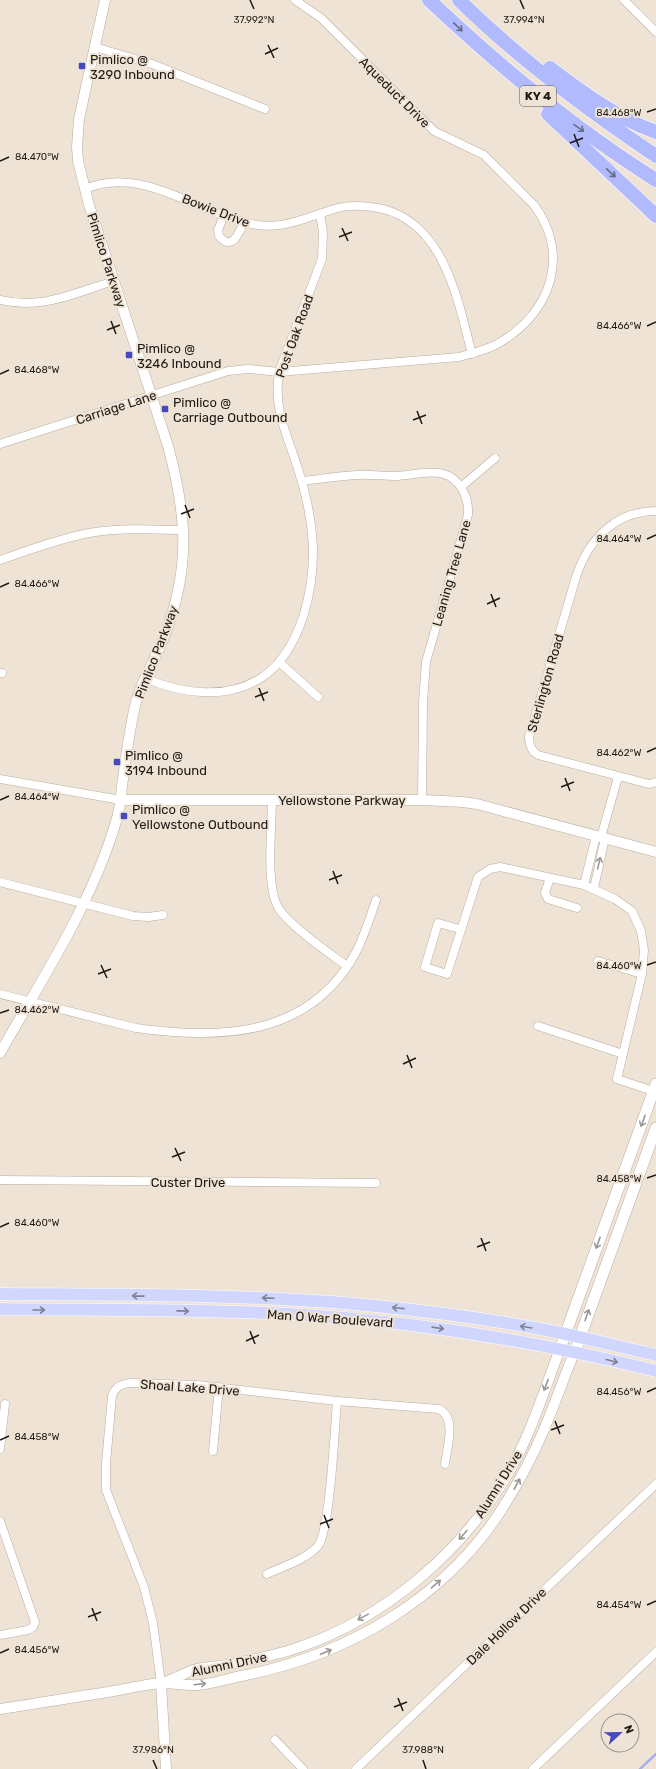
<svg xmlns="http://www.w3.org/2000/svg" width="656" height="1769" font-family="Rubik,sans-serif">
<style>
.lines{fill:none;stroke-linecap:round;stroke-linejoin:round}
.stream{stroke:#a6b0ee;stroke-width:2.5}
.minor-casing{stroke:#b8ad9f;stroke-width:9}
.tertiary-casing{stroke:#b8ad9f;stroke-width:11}
.secondary-casing{stroke:#b8ad9f;stroke-width:12}
.primary-casing{stroke:#fff;stroke-width:13}
.motorway-casing{stroke:#fff;stroke-width:15}
.minor{stroke:#fff;stroke-width:8}
.tertiary{stroke:#fff;stroke-width:10}
.secondary{stroke:#fff;stroke-width:11}
.primary{stroke:#d0d6fe;stroke-width:12}
.motorway{stroke:#b0bafd;stroke-width:14}
.oneway{stroke:#676a88}
.oneway2{stroke:#9a9895}
.oneway3{stroke:#808195}
.ticks{fill:none;stroke:#1e1914;stroke-width:1.5}
.poi-dot{fill:#4949bf;stroke:#efe3d5;stroke-width:1.5}
.labels{text-anchor:middle;stroke-width:4;stroke-linejoin:round;paint-order:stroke}
.shield{fill:#efe3d5;stroke:#5d564e;stroke-width:1}
.shield-label{font-size:12px;font-weight:bold;fill:#1e1914}
.poi-label{font-size:13px;fill:#1e1914;stroke:#efe3d5;text-anchor:start}
.street-label{font-size:13px;fill:#1e1914;stroke:#efe3d5}
.ticks-label{font-size:10px;text-anchor:middle;fill:#1e1914;stroke:#efe3d5;stroke-width:4;stroke-linejoin:round;paint-order:stroke}
</style>
<rect width="100%" height="100%" fill="#efe3d5"/>
<g class="lines">
<polyline class="stream" points="640,1769 656,1754"/>
<g class="minor-casing">
<g id="minor">
<polyline points="624,0 656,32"/>
<polyline points="95,47 152,64 265,109"/>
<path d="M85,189C142,165 194,211 247,223C283,232 305,217 338,208C352,204 368,206 383,209C445,225 458,301 472,354"/>
<path d="M224,215L218,230L219,236C232,252 239,233 244,222"/>
<path d="M0,300C42,310 74,293 114,281"/>
<path d="M0,444L228,371L248,369L279,372L459,357C473,353 487,350 499,343C551,313 571,255 534,205L484,155L434,131L321,18L295,0"/>
<path d="M302,481C320,479 339,476 357,475C370,474 382,476 394,476C412,476 433,468 449,476C463,484 469,500 468,515L426,662L423,702L422,800"/>
<polyline points="461,487 495,458"/>
<path d="M656,511C615,511 588,540 576,577L529,737C529,745 531,751 538,755L649,784L656,782"/>
<path d="M0,560C29,550 58,539 89,533C120,527 152,530 184,530"/>
<polyline points="279,662 318,697"/>
<polyline points="0,673 2,673"/>
<path d="M145,678C181,694 227,700 261,678C284,663 296,639 304,614C319,563 314,519 298,469C287,433 273,411 279,372L322,259L323,232L320,214"/>
<polyline points="0,779 121,800"/>
<path d="M272,800C272,828 265,887 279,909C290,926 330,954 347,966"/>
<polyline points="601,837 618,777"/>
<polyline points="550,878 545,893 548,899 577,908"/>
<polyline points="0,882 133,916 148,917 163,915"/>
<polyline points="584,885 596,836"/>
<polyline points="594,888 605,838"/>
<polyline points="460,929 438,923 425,967 447,974 478,877 490,869 500,867 584,885 615,899 632,911 641,931 644,950 642,974 617,1079 656,1092"/>
<polyline points="598,961 642,974"/>
<path d="M0,994L136,1028C220,1040 309,1037 355,954C364,937 370,918 376,900"/>
<polyline points="538,1026 623,1054"/>
<polyline points="0,1180 376,1183"/>
<polyline points="0,1449 5,1404"/>
<polyline points="213,1451 219,1387"/>
<polyline points="0,1521 35,1622 33,1627 28,1630 0,1635"/>
<path d="M267,1574C284,1566 305,1560 318,1546C330,1532 335,1425 337,1401"/>
<path d="M161,1683L153,1623L144,1587L106,1490V1463L112,1396C115,1387 121,1384 130,1383L197,1385L337,1401L439,1409C457,1417 447,1448 445,1464"/>
<polyline points="275,1740 303,1769"/>
<polyline points="356,1769 656,1484"/>
<polyline points="533,1769 656,1652"/>
</g>
</g>
<g class="tertiary-casing">
<g id="tertiary">
<polyline points="121,800 422,800 463,802 477,804 656,852"/>
<path d="M0,1053C42,979 94,900 117,818C120,808 121,797 122,786C126,758 129,730 136,702C142,679 156,659 164,637C191,568 187,516 168,446L89,205L78,161L77,147L79,119L105,0"/>
<path d="M165,1682C174,1678 184,1674 193,1670C203,1667 215,1667 226,1665C250,1660 274,1656 297,1648C385,1618 462,1553 509,1472C531,1434 544,1390 560,1349"/>
<polyline points="161,1683 166,1769"/>
<path d="M0,1709C34,1704 68,1698 102,1693C122,1690 141,1685 161,1683C173,1683 186,1686 198,1685C212,1684 227,1679 241,1676C345,1656 444,1600 502,1509C517,1485 531,1460 542,1434C554,1407 563,1379 575,1351"/>
</g>
</g>
<g class="secondary-casing">
<g id="secondary">
<polyline points="560,1349 656,1084"/>
<polyline points="575,1351 656,1128"/>
</g>
</g>
<g class="primary-casing">
<g id="primary">
<path d="M0,1294C118,1295 237,1294 355,1304C419,1310 483,1318 546,1330C583,1337 619,1347 656,1355"/>
<path d="M0,1309C96,1310 193,1309 289,1314C413,1321 536,1341 656,1371"/>
</g>
</g>
<g class="motorway-casing">
<g id="motorway">
<path d="M429,0C500,67 573,128 656,180"/>
<path d="M459,0C519,59 586,109 656,156"/>
<path d="M550,68C583,93 617,118 656,132"/>
<polyline points="548,114 656,216"/>
</g>
</g>
<use href="#minor" class="minor"/>
<use href="#tertiary" class="tertiary"/>
<use href="#secondary" class="secondary"/>
<use href="#primary" class="primary"/>
<use href="#motorway" class="motorway"/>
</g>
<defs><path id="oneway-shaft" d="M-6 0H5M1.5-3L5.5 0L1.5 3" fill="none" stroke-width="1.6" stroke-linecap="round" stroke-linejoin="round"/></defs>
<g class="oneway">
<use href="#oneway-shaft" transform="translate(458 27) rotate(44)"/>
<use href="#oneway-shaft" transform="translate(579 128) rotate(35)"/>
<use href="#oneway-shaft" transform="translate(611 173) rotate(43)"/>
</g>
<g class="oneway2">
<use href="#oneway-shaft" transform="translate(599 863) rotate(-77)"/>
<use href="#oneway-shaft" transform="translate(643 1121) rotate(110)"/>
<use href="#oneway-shaft" transform="translate(598 1243) rotate(110)"/>
<use href="#oneway-shaft" transform="translate(587 1315) rotate(-71)"/>
<use href="#oneway-shaft" transform="translate(546 1385) rotate(111)"/>
<use href="#oneway-shaft" transform="translate(517 1484) rotate(-61)"/>
<use href="#oneway-shaft" transform="translate(463 1535) rotate(131)"/>
<use href="#oneway-shaft" transform="translate(436 1584) rotate(-41)"/>
<use href="#oneway-shaft" transform="translate(363 1617) rotate(151)"/>
<use href="#oneway-shaft" transform="translate(326 1652) rotate(-23)"/>
<use href="#oneway-shaft" transform="translate(200 1684) rotate(-7)"/>
</g>
<g class="oneway3">
<use href="#oneway-shaft" transform="translate(138 1296) rotate(-179)"/>
<use href="#oneway-shaft" transform="translate(268 1298) rotate(-178)"/>
<use href="#oneway-shaft" transform="translate(398 1308) rotate(-174)"/>
<use href="#oneway-shaft" transform="translate(39 1310)"/>
<use href="#oneway-shaft" transform="translate(183 1311) rotate(1)"/>
<use href="#oneway-shaft" transform="translate(526 1327) rotate(-171)"/>
<use href="#oneway-shaft" transform="translate(438 1328) rotate(8)"/>
<use href="#oneway-shaft" transform="translate(612 1361) rotate(14)"/>
</g>
<path class="ticks" d="M250,0L254,9M520,0L524,9M268,45L274,58M265,54L278,48M647,112L656,109M574,134L579,147M570,143L583,138M0,161L9,157M342,228L348,241M339,237L352,232M111,321L116,334M647,326L656,322M107,330L120,325M0,374L9,370M417,411L422,424M413,420L426,415M185,505L190,518M181,514L194,509M647,539L656,535M0,587L9,583M491,594L496,607M487,604L500,598M259,688L264,701M255,697L268,692M647,752L656,748M565,778L570,791M561,787L574,782M0,800L9,796M333,871L338,884M329,880L342,875M101,965L107,978M647,965L656,962M98,974L111,969M0,1013L9,1010M407,1055L412,1068M403,1064L416,1058M175,1148L181,1161M172,1157L185,1152M647,1178L656,1175M0,1227L9,1223M481,1238L486,1251M477,1247L490,1242M250,1331L255,1344M246,1341L259,1335M647,1392L656,1388M555,1421L560,1434M551,1430L564,1425M0,1440L9,1436M324,1515L329,1528M320,1524L333,1519M647,1605L656,1601M92,1608L97,1621M88,1617L101,1612M0,1653L9,1649M398,1698L403,1711M394,1707L407,1702M153,1760L157,1769M423,1760L426,1769"/>
<g class="poi-dot">
<rect x="78" y="62" width="8" height="8" rx="2"/>
<rect x="125" y="351" width="8" height="8" rx="2"/>
<rect x="161" y="405" width="8" height="8" rx="2"/>
<rect x="113" y="758" width="8" height="8" rx="2"/>
<rect x="120" y="812" width="8" height="8" rx="2"/>
</g>
<g class="labels">
<rect class="shield" x="520" y="86" width="36" height="20" rx="3"/>
<g class="shield-label">
<text x="538" y="100">KY 4</text>
</g>
<g class="poi-label">
<text x="90" y="64">Pimlico @<tspan x="90" dy="15">3290 Inbound</tspan></text>
<text x="137" y="353">Pimlico @<tspan x="137" dy="15">3246 Inbound</tspan></text>
<text x="173" y="407">Pimlico @<tspan x="173" dy="15">Carriage Outbound</tspan></text>
<text x="125" y="760">Pimlico @<tspan x="125" dy="15">3194 Inbound</tspan></text>
<text x="132" y="814">Pimlico @<tspan x="132" dy="15">Yellowstone Outbound</tspan></text>
</g>
<g class="street-label">
<text transform="translate(395 92) rotate(45)" y="5">Aqueduct Drive</text>
<text transform="translate(216 210) rotate(21)" y="5">Bowie Drive</text>
<text transform="translate(107 260) rotate(72)" y="5">Pimlico Parkway</text>
<text transform="translate(294 336) rotate(-70)" y="5">Post Oak Road</text>
<text transform="translate(116 407) rotate(-18)" y="5">Carriage Lane</text>
<text transform="translate(451 573) rotate(-74)" y="5">Leaning Tree Lane</text>
<text transform="translate(156 652) rotate(-69)" y="5">Pimlico Parkway</text>
<text transform="translate(545 683) rotate(-74)" y="5">Sterlington Road</text>
<text x="342" y="805">Yellowstone Parkway</text>
<text x="188" y="1187">Custer Drive</text>
<text transform="translate(330 1318) rotate(4)" y="5">Man O War Boulevard</text>
<text transform="translate(190 1387) rotate(4)" y="5">Shoal Lake Drive</text>
<text transform="translate(498 1484) rotate(-58)" y="5">Alumni Drive</text>
<text transform="translate(506 1626) rotate(-44)" y="5">Dale Hollow Drive</text>
<text transform="translate(229 1664) rotate(-12)" y="5">Alumni Drive</text>
</g>
</g>
<g class="ticks-label">
<text x="254" y="23">37.992°N</text>
<text x="524" y="23">37.994°N</text>
<text x="619" y="116">84.468°W</text>
<text x="37" y="160">84.470°W</text>
<text x="619" y="329">84.466°W</text>
<text x="37" y="373">84.468°W</text>
<text x="619" y="542">84.464°W</text>
<text x="37" y="587">84.466°W</text>
<text x="619" y="756">84.462°W</text>
<text x="37" y="800">84.464°W</text>
<text x="619" y="969">84.460°W</text>
<text x="37" y="1013">84.462°W</text>
<text x="619" y="1182">84.458°W</text>
<text x="37" y="1226">84.460°W</text>
<text x="619" y="1395">84.456°W</text>
<text x="37" y="1440">84.458°W</text>
<text x="619" y="1608">84.454°W</text>
<text x="37" y="1653">84.456°W</text>
<text x="153" y="1753">37.986°N</text>
<text x="423" y="1753">37.988°N</text>
</g>
<g transform="translate(620 1733) rotate(68)"><circle r="19" fill="#efe3d5" stroke="#9b9288"/>
<path d="M0-3L7 15L0 10L-7 15Z" fill="#4949bf"/>
<text y="-6" font-size="11" font-weight="bold" text-anchor="middle" fill="#1e1914">N</text>
</g>
</svg>
